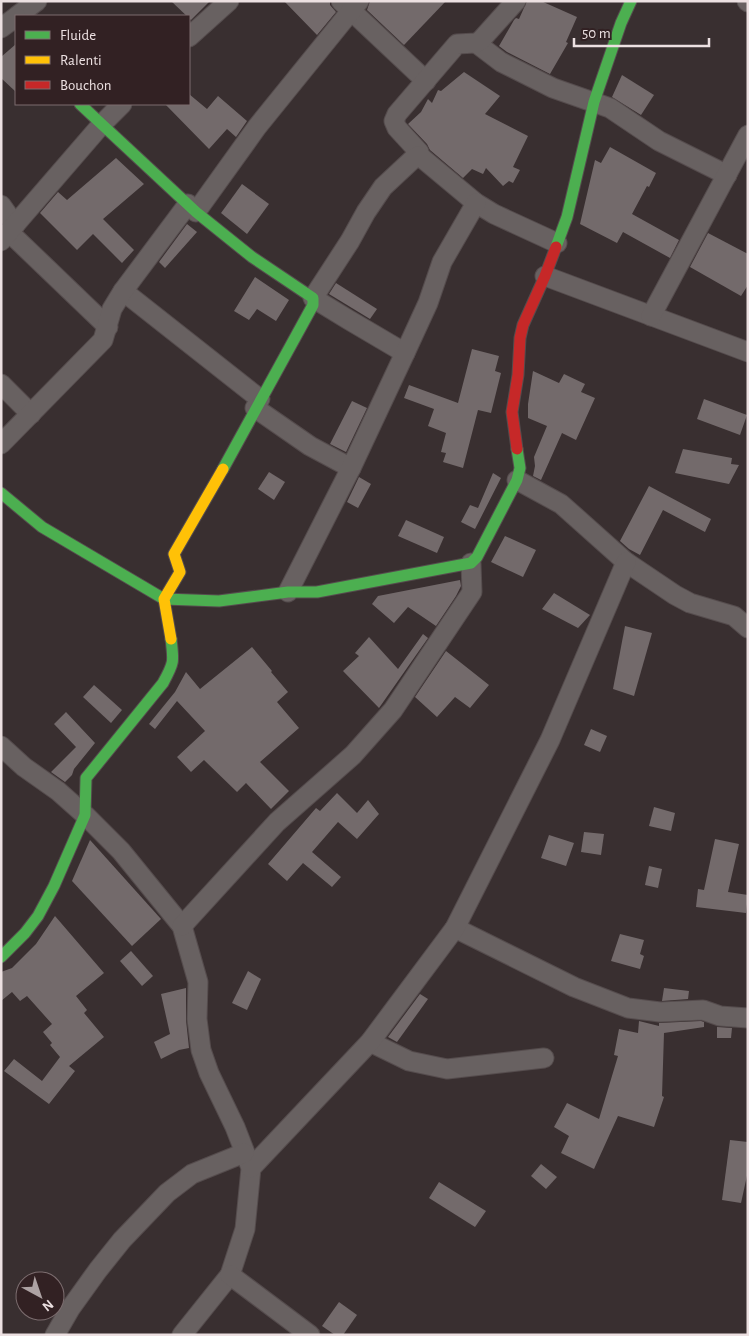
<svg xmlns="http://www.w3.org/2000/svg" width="749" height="1336" font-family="'Alegreya Sans',sans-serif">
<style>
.building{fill:#736a6b}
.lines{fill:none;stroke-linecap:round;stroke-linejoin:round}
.street-casing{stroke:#554c4d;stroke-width:21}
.fast-casing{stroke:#554c4d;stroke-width:13}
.slow-casing{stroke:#554c4d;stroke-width:13}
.jam-casing{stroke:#554c4d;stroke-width:13}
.street{stroke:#686161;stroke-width:19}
.fast{stroke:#4caf50;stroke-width:11}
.slow{stroke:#ffc107;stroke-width:11}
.jam{stroke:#c62828;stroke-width:11}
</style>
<rect width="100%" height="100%" fill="#392f30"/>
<g class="building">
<polygon points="171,1 210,1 191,20"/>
<polygon points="284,1 330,1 330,5 336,12 317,35"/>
<polygon points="370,1 446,1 404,45 367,10"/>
<polygon points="527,1 541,1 577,17 566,42 568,43 550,74 507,52 499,46 514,20 516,18 519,19"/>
<polygon points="16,44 16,92 1,78 1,57"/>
<polygon points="464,72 500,96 485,114 528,136 513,167 520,170 513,183 509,181 503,186 486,168 483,174 472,169 463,178 430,150 427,144 408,124 421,112 428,99 432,103 438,90 441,91"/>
<polygon points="622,75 654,95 641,115 612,97"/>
<polygon points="189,94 207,109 218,96 247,121 236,137 227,129 209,149 165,104 189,104"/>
<polygon points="610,147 656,173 649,187 647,186 632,214 679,240 670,258 623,232 617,243 580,224 595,160 601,163"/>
<polygon points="116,158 144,184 103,219 134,250 122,263 93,234 77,250 40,213 58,192 67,200"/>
<polygon points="242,184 269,204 247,234 221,213"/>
<polygon points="187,224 197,232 165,268 159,262"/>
<polygon points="708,233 748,254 748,285 741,296 690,267"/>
<polygon points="255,277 289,300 276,321 257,309 249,320 234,311"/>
<polygon points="336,283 377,309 370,319 329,294"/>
<polygon points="472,349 499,356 495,371 501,373 491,413 478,410 463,468 443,462 446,453 441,452 446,433 428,426 434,409 404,398 409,385 458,403"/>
<polygon points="533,371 559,383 564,374 585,384 581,392 595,398 576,440 562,433 541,480 533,476 535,466 534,457 547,426 528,418 528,404"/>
<polygon points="704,399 747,415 740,435 697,419"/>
<polygon points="352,401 367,408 346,452 330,444"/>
<polygon points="683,449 732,458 731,464 739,465 729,484 675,473"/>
<polygon points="269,472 285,482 274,500 258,489"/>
<polygon points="493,473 501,478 475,529 461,522 470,505 478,508"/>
<polygon points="359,477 371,484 358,508 347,502"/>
<polygon points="649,486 711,519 705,532 663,510 640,555 629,549 620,541"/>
<polygon points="406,520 444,537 437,553 398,536"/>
<polygon points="505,536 536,550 523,577 491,562"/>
<polygon points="460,580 461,586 456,596 436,626 408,607 394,623 372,604 378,596"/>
<polygon points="554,593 590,615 578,628 542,609"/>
<polygon points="625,626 652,633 634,696 613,689"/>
<polygon points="423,634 428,638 379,708 343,671 359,656 355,653 369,637 398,669"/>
<polygon points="252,647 272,671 271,672 288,692 277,702 299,728 260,762 289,791 271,809 246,783 237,792 204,760 191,772 177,757 205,731 177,701 155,729 149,724 175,692 186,672 200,689"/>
<polygon points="446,651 489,685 470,708 455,697 437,717 415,697"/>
<polygon points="94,685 122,710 111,723 83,697"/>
<polygon points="66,712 95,743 74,769 72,775 65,782 51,772 76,747 54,724"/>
<polygon points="591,729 607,736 600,752 584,745"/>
<polygon points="337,793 357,813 368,800 379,814 357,839 338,822 312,852 341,877 332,887 303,863 287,881 268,864 316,808 320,811"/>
<polygon points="654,807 675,813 671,831 649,826"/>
<polygon points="584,832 604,834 601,855 581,852"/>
<polygon points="549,835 574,843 566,866 541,858"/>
<polygon points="715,839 739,844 728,892 748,895 746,913 696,907 698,889 704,890"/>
<polygon points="90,840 161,919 132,946 72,881"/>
<polygon points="649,866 662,869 658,888 645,885"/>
<polygon points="55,916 104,973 76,996 87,1010 84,1013 104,1037 69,1066 75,1071 49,1104 4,1071 14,1059 42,1081 60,1057 50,1045 52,1043 43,1032 52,1024 27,996 20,1001 12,992 1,1001 1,972 12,968 36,944"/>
<polygon points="620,934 644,940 640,954 644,956 640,969 611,961"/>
<polygon points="131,951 153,976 142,986 120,961"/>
<polygon points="248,971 261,979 247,1010 232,1003"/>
<polygon points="186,988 186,1020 189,1048 179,1050 161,1059 154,1042 170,1034 161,994"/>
<polygon points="664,988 689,991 688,999 662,1001"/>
<polygon points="420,994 428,999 397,1042 388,1037"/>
<polygon points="639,1021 659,1026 659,1023 701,1021 704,1022 704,1027 664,1033 662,1096 664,1097 654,1127 618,1116 594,1169 561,1153 569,1136 554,1127 567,1103 599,1119 618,1056 614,1055 619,1029 638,1033"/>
<polygon points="717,1027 732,1028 731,1038 717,1038"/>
<polygon points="730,1140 748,1142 748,1171 741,1203 722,1200"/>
<polygon points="541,1164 557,1177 546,1189 531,1176"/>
<polygon points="439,1182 486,1211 475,1227 429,1198"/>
<polygon points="339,1302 357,1315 343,1335 335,1335 322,1326"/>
</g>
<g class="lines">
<g class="street-casing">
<g id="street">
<polyline points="341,1 426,81"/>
<polyline points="747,1 748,2"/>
<polyline points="17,16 37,1"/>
<polyline points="1,28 16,17"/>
<polyline points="189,37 229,1"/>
<polyline points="476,43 501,62 553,88 610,108 659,141 727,175"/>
<polyline points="418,156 419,152 397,128 394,121 397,114 457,44 476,43 480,41 516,1"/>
<polyline points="1,205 15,225"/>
<polyline points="196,212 257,127 359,1"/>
<polyline points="9,232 108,327"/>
<polyline points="1,241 102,124 122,104"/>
<polyline points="545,276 748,352"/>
<polyline points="123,291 260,399"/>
<polyline points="651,316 748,135"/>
<polyline points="405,353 349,320 313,298 350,241 366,212 383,187 413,159 418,156 422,158 476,203 494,214 557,243"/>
<polyline points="1,384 31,414"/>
<polyline points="255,408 310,446 351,468"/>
<polyline points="1,444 103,340 112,309 123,291 188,204"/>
<polyline points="517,480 561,504 626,562 675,595 690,603 734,616 748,628"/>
<polyline points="288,592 351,468 405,353 428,303 442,262 476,203"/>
<polyline points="1,746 24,767 58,791 85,815 121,851 182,926 198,982 197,1019 201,1050 209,1073 235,1127 251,1168 245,1229 230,1275 182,1335"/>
<polyline points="182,926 277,822 353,755 393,710 472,592 471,563"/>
<polyline points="455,928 574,987 628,1008 660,1012 703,1010 720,1016 748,1018"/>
<polyline points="370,1042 409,1061 447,1069 544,1058"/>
<polyline points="251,1168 370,1042 455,928 550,740 626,562"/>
<polyline points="230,1275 310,1335"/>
<polyline points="55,1335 70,1309 98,1270 122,1240 167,1193 192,1174 244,1153"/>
</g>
</g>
<g class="fast-casing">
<g id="fast">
<polyline points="80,104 196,212 252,257 313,298 313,305 223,469"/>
<polyline points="556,247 567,217 594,102 621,23 631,1"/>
<polyline points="1,493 42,527 164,599 219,601 288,592 317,592 471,563 477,557 517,480 520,468 517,449"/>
<path d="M1,957L25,933L38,916L54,886L85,815L86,778L163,683C174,663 174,662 171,639"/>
</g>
</g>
<g class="slow-casing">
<polyline id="slow" points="171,639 164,599 180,572 174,554 223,469"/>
</g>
<g class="jam-casing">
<polyline id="jam" points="517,449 512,412 518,375 520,338 523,325 545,276 556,247"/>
</g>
<use href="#street" class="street"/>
<use href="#fast" class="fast"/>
<use href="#slow" class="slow"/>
<use href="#jam" class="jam"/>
</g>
<rect width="749" height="1336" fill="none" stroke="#ece0e1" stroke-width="5"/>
<rect x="15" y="15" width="175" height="90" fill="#322123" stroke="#7c6d6f"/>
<rect x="25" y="31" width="25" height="8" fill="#4caf50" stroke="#7c6d6f"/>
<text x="60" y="40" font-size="15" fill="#ece0e1">Fluide</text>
<rect x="25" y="56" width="25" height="8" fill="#ffc107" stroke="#7c6d6f"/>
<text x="60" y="65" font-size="15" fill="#ece0e1">Ralenti</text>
<rect x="25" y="81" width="25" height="8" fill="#c62828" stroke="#7c6d6f"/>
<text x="60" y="90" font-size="15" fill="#ece0e1">Bouchon</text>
<g transform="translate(40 1296) rotate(140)"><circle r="24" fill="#322123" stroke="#7c6d6f"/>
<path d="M0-4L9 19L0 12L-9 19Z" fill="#ada2a3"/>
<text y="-8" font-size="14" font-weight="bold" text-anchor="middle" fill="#ece0e1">N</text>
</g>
<path d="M574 38v8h135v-8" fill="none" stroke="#ece0e1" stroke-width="2.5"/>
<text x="582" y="38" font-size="15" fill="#ece0e1" stroke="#322123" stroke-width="4" paint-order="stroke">50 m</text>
</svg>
